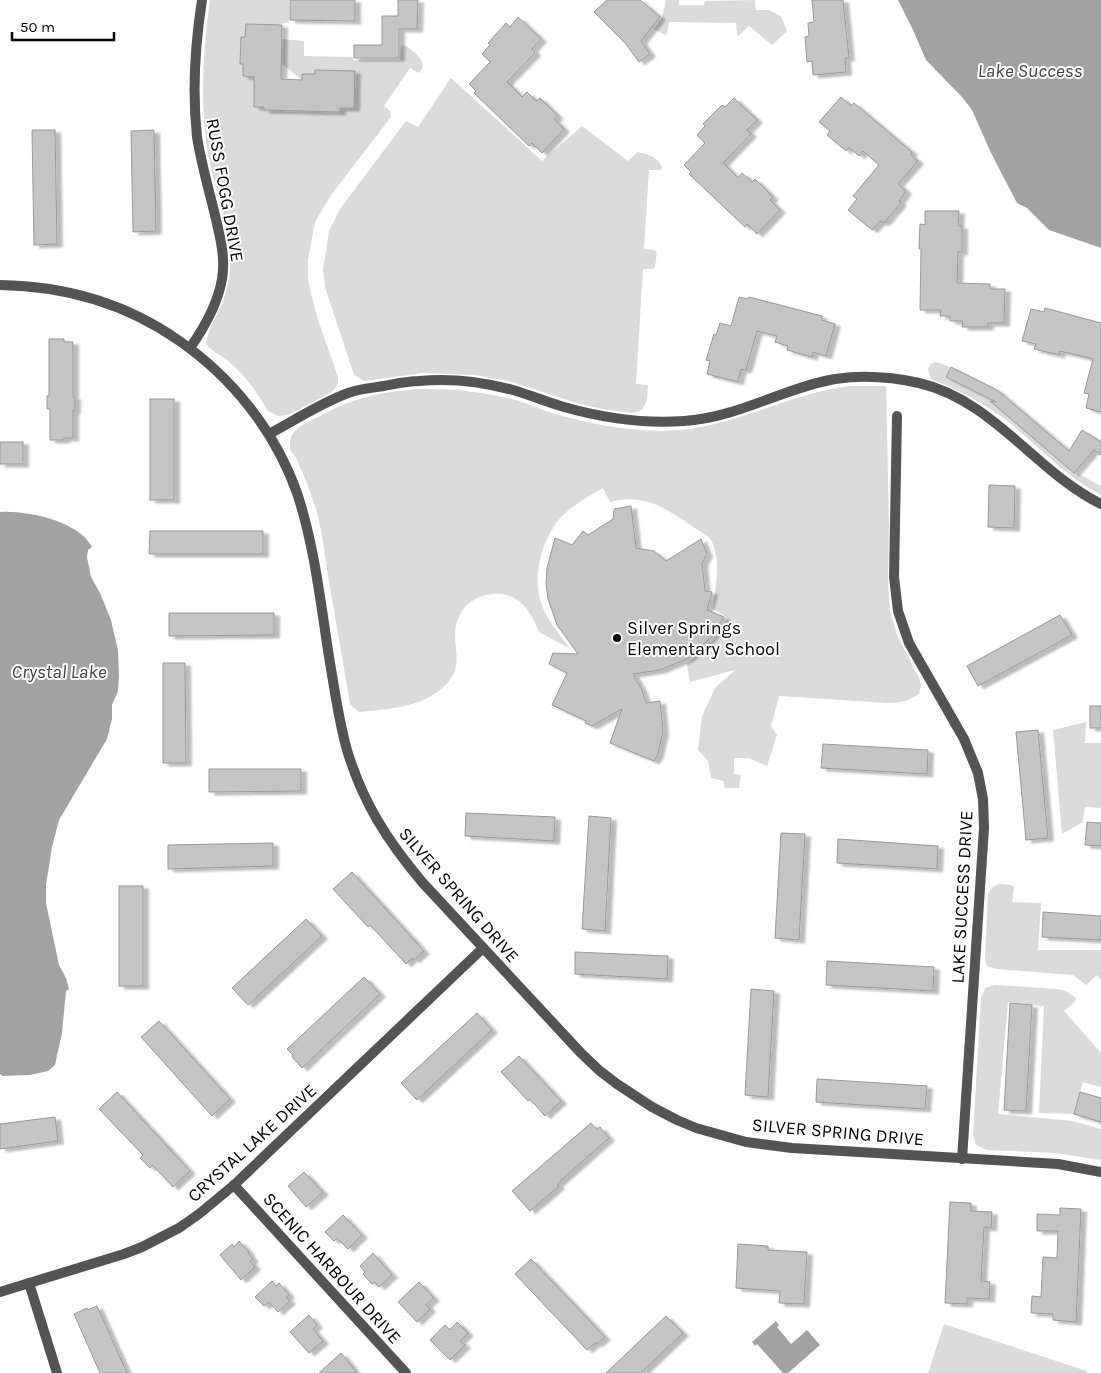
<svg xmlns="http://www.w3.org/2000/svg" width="1101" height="1373" font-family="Karla,sans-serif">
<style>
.green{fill:#dbdbdb}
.water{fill:#a2a2a2}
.building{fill:#c4c4c4;stroke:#989898;filter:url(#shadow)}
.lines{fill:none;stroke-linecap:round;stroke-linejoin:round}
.minor{stroke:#545454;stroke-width:10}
.tertiary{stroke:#545454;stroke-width:10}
.poi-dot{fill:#000;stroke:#fff;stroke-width:2}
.labels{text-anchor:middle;stroke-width:4;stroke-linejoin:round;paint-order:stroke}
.street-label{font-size:18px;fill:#000;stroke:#fff}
.poi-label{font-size:18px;fill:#000;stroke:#fff;text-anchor:start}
.water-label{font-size:19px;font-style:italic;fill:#434343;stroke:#fff}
</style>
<defs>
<filter id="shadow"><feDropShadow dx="5.5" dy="3" stdDeviation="1" flood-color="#0004"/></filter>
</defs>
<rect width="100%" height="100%" fill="#fff"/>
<g class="green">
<path d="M210,0H289V22L277,25L246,24L245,37H241L240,64H243V76L254,77V107H264V110L339,112L340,108H354V75H341L340,70H316L315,74H302V80L281,63L282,39L304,41V56L353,57V60H400L401,46L404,45C413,50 430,62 419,73L410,68L384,106L390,111L391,117L331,195L315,222L308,260V281L317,317L338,377V384L332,392L288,415L278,416L268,411C257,392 245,375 228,361C221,355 211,351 206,344C208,328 217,316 223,301C227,290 230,276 230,264C231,229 213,184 207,148C200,99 203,49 210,0Z"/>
<polygon points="666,0 679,0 679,5 704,5 705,1 755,0 756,10 769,10 781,16 787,31 772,45 749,26 738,36 737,35 736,23 669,22 667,34 665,35 654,29 662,18"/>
<path d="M451,78L542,161L582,126L628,161L638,152C649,155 657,156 662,167L660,170H649L644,249L654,250L657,252L655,267L653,269H643L636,384L648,385L647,400L642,410L633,413L608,410L583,405L509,381L475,375L424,373L364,381L354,375L325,287L323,270L329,231L340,209L406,121L418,127Z"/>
<path d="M936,362L951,367L946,377L987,397L1074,473L1075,472L1101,486V495C1066,477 1041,449 1011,424C986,404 961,391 931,379L928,369L931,364Z"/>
<path d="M850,386H886L889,525L888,585L890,611L897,635L919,678L921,685L919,694C909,701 900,703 888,703L779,696L771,726L777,735L767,766L749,758H734V774L741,775L739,788H725L723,781L711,778L708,761L698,750L702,716L715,688L735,670L690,682L687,664L714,640L728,618L713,609C715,587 722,561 711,540C708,535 697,530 692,526C666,508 643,493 610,502L603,488C589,496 573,505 562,516C543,537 533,572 540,599C544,617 559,633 569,648L539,632C534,619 526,603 512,597C491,588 463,599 457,622C450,643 465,661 449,681C428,707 390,709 359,712L350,704C343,663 336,622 329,581C325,558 323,535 317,513C312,495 305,477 297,460C296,457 292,453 290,450C290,448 290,443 290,441C292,427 311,421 322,415C378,384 446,384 507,398C522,401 537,408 552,413C592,425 637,433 679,430C739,425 791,393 850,386Z"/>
<polygon points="1086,722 1085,743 1101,743 1101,808 1085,807 1083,822 1062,834 1053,730"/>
<path d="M999,884L1011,885L1014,887L1012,902L1041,903L1038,950H1101V980L1097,975L1086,985L1073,975L996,969L987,966L985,958L988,895C990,889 993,886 999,884Z"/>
<polygon points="995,985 1057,989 1066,991 1076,998 1074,1003 1064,1011 1101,1053 1101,1087 1083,1082 1074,1114 1039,1113 1044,1006 1008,1002 998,1114 1073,1121 1101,1129 1101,1160 1055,1153 987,1150 976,1145 973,1134 981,998 985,988"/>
<polygon points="944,1324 1087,1371 1087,1373 928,1373"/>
</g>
<g class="water">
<polygon points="898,0 1101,0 1101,248 1049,230 1027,208 1017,203 991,153 972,110 962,97 926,60 913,30"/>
<path d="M0,512C26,510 79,521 92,547L88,550L87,557L91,577L100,593L111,620L118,650L119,676L118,691L112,705V719L107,739L59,820L52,847L46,885V903L59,965L66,978L69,989L66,991L62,1033L55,1065L48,1071L30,1075L3,1076L0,1074Z"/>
<polygon points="776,1321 779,1325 777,1327 791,1344 807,1330 820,1345 788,1373 783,1373 757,1344 755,1346 752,1342"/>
</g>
<g class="building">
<polygon points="290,0 355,0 355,21 290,20"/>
<polygon points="398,0 418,0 417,29 399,29 399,58 354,58 354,45 382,45 382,16 398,16"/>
<polygon points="607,0 640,0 660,17 641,41 650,54 639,62 625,43 594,12"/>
<polygon points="812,0 843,0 849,58 845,58 846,72 813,75 812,61 807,62 805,37 809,36 808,23 814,22"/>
<polygon points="518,17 541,39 532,49 535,53 507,82 522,97 527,92 536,101 540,98 558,116 554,119 564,129 542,153 532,143 529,146 474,93 476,91 469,84 490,62 482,54 490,45 488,43 506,23 510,27"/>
<polygon points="246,24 282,25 281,79 302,80 302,74 315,74 315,70 355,71 354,108 340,108 340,112 264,110 264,107 254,107 254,77 243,76 243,64 240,64 241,37 245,37"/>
<polygon points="841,97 851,106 854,103 912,152 910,154 918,161 898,184 906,191 899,201 901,203 884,223 880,221 872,230 848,210 857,199 853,196 879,165 863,151 859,156 849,147 846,151 827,135 830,131 819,122"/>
<polygon points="734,98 757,120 747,130 751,134 723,163 738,178 742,173 752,182 755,179 773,197 770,200 780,210 757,234 747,224 745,227 689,174 691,172 684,165 705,143 697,135 705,126 703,124 722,105 725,107"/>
<polygon points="32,130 55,130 57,244 34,245"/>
<polygon points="154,130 156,231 133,232 131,131"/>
<polygon points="925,211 959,211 958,226 962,226 962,252 958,252 957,283 990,284 990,289 1005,289 1004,323 988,323 988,327 962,327 963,321 950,321 950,316 940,316 941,310 920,310 921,249 919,249 920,224 925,225"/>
<polygon points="739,297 748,299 749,297 822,316 822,320 835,324 826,356 813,352 812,357 787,350 788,346 775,342 777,336 757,331 746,370 741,369 738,382 707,374 710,361 706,360 714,334 716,335 720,323 731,326"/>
<polygon points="1045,308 1101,323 1101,412 1086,408 1089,394 1084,393 1093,359 1060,351 1059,355 1034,349 1036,344 1022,341 1031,309 1044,312"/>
<polygon points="49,339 64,339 64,342 73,342 73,397 75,397 75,410 73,410 73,438 64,438 64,440 50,440 50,409 47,409 47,396 49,396"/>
<polygon points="951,367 997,390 1069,451 1082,430 1101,442 1101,455 1094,450 1074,473 990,401 996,402 946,377"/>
<rect x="150" y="399" width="24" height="101"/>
<rect x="0" y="442" width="23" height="22"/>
<polygon points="989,485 1015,486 1014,528 988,527"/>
<polygon points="631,506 636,548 654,551 666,561 701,539 707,554 702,563 705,591 712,592 707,610 724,617 711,637 689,658 660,670 633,674 642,690 646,703 660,701 663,731 658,754 654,761 610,743 622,709 592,726 585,723 586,721 552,705 567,673 549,664 553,653 578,654 557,625 548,599 546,584 547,568 555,538 572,545 583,531 588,535 613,519 614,509"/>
<polygon points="150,531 263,531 263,554 149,554"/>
<polygon points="169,613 274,613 274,635 169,636"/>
<polygon points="1060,615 1072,635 978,686 967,666"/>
<polygon points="163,663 185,663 186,763 163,763"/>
<rect x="1090" y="706" width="11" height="22"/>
<polygon points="1038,730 1048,838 1026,840 1016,732"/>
<polygon points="823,744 928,750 927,774 821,768"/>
<polygon points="209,769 301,769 301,791 209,792"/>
<polygon points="466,813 555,817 554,841 465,836"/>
<polygon points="589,816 611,818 605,931 582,929"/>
<polygon points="1087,822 1101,823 1101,846 1085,845"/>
<polygon points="781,833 805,834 799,940 775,938"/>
<polygon points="838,839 938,846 937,869 837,863"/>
<polygon points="273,843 273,866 168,869 168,845"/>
<polygon points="352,872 424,951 414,960 412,958 406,964 370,925 368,927 333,889"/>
<rect x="119" y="886" width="24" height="100"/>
<polygon points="1043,912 1101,916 1101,940 1042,937"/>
<polygon points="306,919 322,936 248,1005 232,988"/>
<polygon points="575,952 668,956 667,979 575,974"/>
<polygon points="827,961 934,967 933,991 826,985"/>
<polygon points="364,977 380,994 302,1068 292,1057 293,1055 287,1049"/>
<polygon points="751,989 774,991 768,1097 745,1095"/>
<polygon points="1010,1003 1032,1005 1026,1111 1004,1110"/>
<polygon points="477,1013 492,1030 417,1100 401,1083"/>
<polygon points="159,1021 230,1099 212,1116 141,1037"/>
<polygon points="519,1056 561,1101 545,1116 530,1099 528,1101 501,1072"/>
<polygon points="817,1079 927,1086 925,1109 816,1102"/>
<polygon points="117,1092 190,1171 173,1187 152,1165 150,1168 140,1158 143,1155 99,1109"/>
<polygon points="1080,1092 1101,1098 1101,1122 1074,1114"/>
<polygon points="55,1117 58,1141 0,1149 0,1124"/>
<polygon points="591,1123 597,1130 600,1127 609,1138 557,1184 559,1186 530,1211 512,1191"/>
<polygon points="304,1172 323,1192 306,1207 288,1186"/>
<polygon points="950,1202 971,1203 971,1211 992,1212 991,1228 984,1227 981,1281 990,1282 989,1299 967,1298 967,1304 945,1303"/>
<polygon points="1060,1208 1081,1209 1076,1322 1053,1320 1053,1314 1031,1313 1032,1296 1041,1297 1043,1257 1057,1258 1058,1231 1037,1231 1037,1214 1060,1215"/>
<polygon points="343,1215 362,1235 348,1249 337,1238 334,1241 325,1232"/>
<polygon points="239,1241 249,1252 248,1253 253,1259 250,1261 255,1267 241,1280 220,1255 232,1244 234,1247"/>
<polygon points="738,1244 768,1246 768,1250 807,1252 804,1304 779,1303 780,1291 736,1288"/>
<polygon points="373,1253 392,1275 379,1287 375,1282 372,1284 363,1274 365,1272 360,1266"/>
<polygon points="531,1259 605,1337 597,1344 596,1342 587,1350 515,1274"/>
<polygon points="272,1281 276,1286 279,1283 289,1295 286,1297 290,1301 278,1312 269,1302 264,1306 255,1297"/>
<polygon points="419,1282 434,1298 426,1305 430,1309 417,1322 398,1302"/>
<polygon points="97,1306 127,1373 100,1373 74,1314 87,1308 88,1310"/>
<polygon points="309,1315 317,1325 313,1329 323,1341 309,1353 290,1332"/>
<polygon points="666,1316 683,1333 641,1373 606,1373"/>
<polygon points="457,1322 468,1333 460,1341 465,1345 450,1360 430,1340 445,1325 450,1330"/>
<polygon points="341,1353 357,1373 319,1373"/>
</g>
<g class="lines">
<g class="minor">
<path d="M190,348C204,328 218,303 222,279C226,256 219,233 214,211C208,187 201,162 197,137C192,91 195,45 202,0"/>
<polyline points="897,416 894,577 898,611 909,643 964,739 978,773 983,799 984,828 962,1159"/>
<path d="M269,434C295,420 321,403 348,393C359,389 372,388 384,386C395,384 407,381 419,381C450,378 483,382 513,390C530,395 547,402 564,407C603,418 643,424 684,421C737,418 783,388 835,379C863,375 892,377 919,383C993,400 1036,472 1101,504"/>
<polyline points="234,1185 406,1373"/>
<polyline points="29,1283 57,1373"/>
<polyline points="0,1292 124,1254 142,1247 179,1228 199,1214 234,1185 483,948"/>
</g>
<path class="tertiary" d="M0,285C64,286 125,303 178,340C232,377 275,431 297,493C315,547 321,607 330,663C335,692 339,722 347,750C363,803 387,840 422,882L580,1052L600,1071L617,1084L652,1107L677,1120L696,1128L746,1142L792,1148L1058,1164L1101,1172"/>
</g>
<circle class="poi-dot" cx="617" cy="638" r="5"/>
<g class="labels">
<g class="street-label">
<text transform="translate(225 190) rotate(80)" y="6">RUSS FOGG DRIVE</text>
<text transform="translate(459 895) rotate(49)" y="6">SILVER SPRING DRIVE</text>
<text transform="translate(962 897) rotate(-87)" y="6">LAKE SUCCESS DRIVE</text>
<text transform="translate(838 1132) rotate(5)" y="6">SILVER SPRING DRIVE</text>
<text transform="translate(252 1143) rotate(-42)" y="6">CRYSTAL LAKE DRIVE</text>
<text transform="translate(332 1268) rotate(48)" y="6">SCENIC HARBOUR DRIVE</text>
</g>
<g class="poi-label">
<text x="627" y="634">Silver Springs<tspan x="627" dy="21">Elementary School</tspan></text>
</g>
<g class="water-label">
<text x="1030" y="77">Lake Success</text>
<text x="59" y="678">Crystal Lake</text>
</g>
</g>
<path d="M12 32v8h102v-8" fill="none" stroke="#000000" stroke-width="2.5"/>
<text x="20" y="32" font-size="15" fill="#000000" stroke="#ffffff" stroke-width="4" paint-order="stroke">50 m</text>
</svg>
